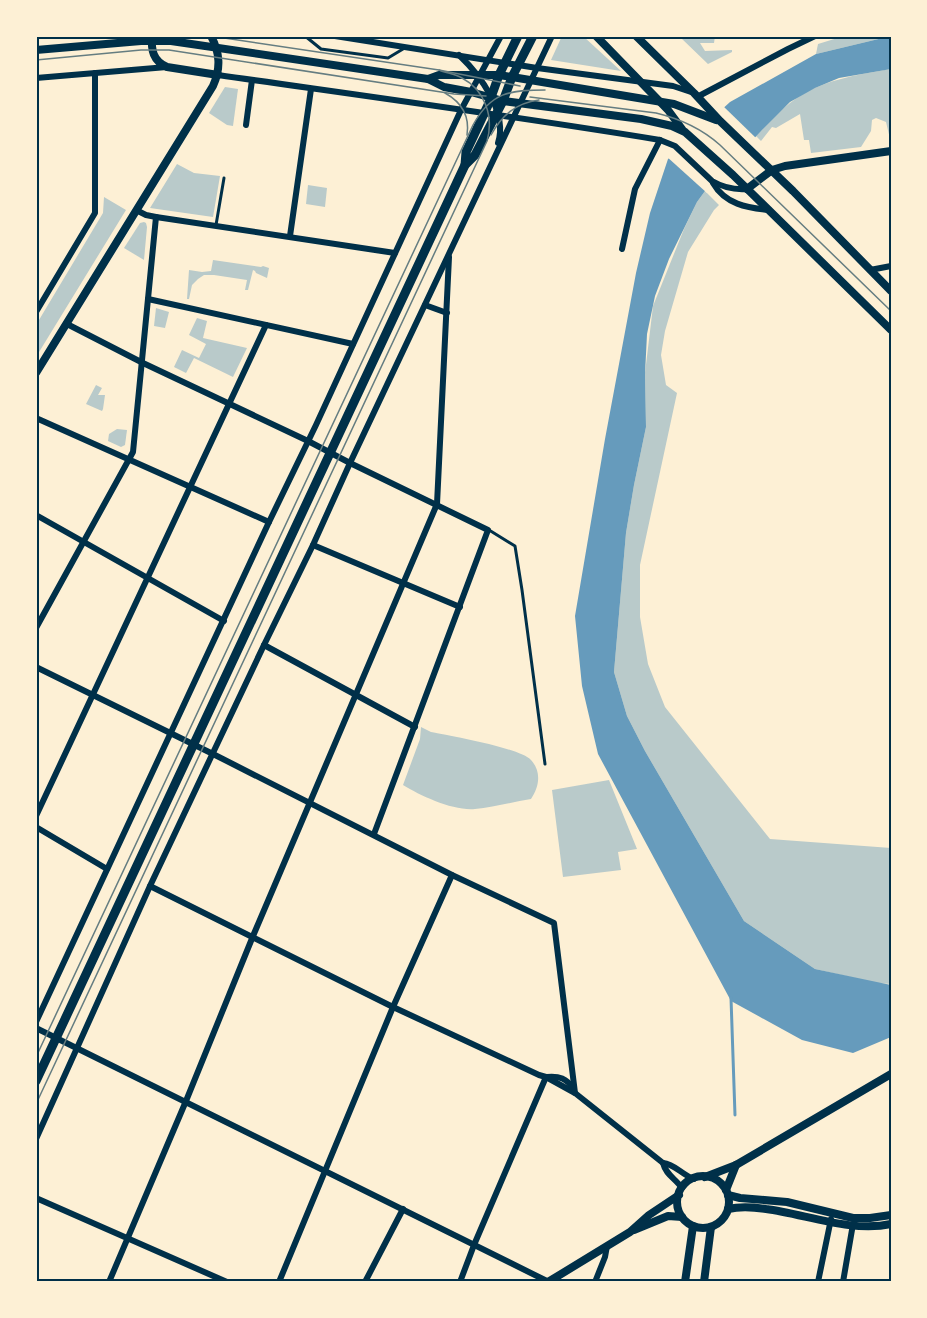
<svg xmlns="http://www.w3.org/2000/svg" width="927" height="1318" font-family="Poppins,sans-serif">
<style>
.green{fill:#b9caca}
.water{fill:#669bbc}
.pier{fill:#fdf0d5}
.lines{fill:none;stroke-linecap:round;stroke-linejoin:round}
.stream{stroke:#669bbc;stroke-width:3}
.service{stroke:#003049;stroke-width:3}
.minor{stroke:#003049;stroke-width:6}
.tertiary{stroke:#003049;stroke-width:8}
.secondary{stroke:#003049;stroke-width:8}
.primary{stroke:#003049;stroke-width:9}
.tram{stroke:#657d81;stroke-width:1.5}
.neatline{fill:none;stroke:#003049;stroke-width:2}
</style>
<rect width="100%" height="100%" fill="#fdf0d5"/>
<g class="green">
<polygon points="562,36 583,36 621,71 551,60"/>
<polygon points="681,36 715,36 714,43 700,43 705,51 732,50 732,52 708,64 681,38"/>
<polygon points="844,36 891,36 816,54 818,44"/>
<path d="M891,69V143L886,122L876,118L872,120L871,131L861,147L811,153L809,140H804L800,114L776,128L772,127L761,141L756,136C767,125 778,112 790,103C819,80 856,75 891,69Z"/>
<polygon points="225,87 238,89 233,126 227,125 209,113"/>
<polygon points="177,164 194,173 220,176 213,217 150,208"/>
<polygon points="308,185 327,188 325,207 306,204"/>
<polygon points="705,191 719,205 714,210 688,252 665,331 661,355 666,385 677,393 640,565 640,617 648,664 665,707 770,839 891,848 891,984 877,983 815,969 744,921 645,751 627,716 614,672 626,533 634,485 646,427 645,373 653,306 684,229 697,202"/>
<polygon points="104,197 126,210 36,357 36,325 103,213"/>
<polygon points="144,222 146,223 147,227 144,260 124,248 140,223"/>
<polygon points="213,260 261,267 263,266 269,268 267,278 256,273 255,271 253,270 248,290 245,290 247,280 214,275 204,275 198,279 192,285 189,299 187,299 189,270 202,272 211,271"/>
<polygon points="156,308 169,312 165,328 154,326"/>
<polygon points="197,318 207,321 203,338 247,348 233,377 194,358 186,373 174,367 182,350 199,358 206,344 189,335"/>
<polygon points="96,385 102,388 98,395 105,395 103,409 102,411 86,404"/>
<polygon points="117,429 127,430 125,445 121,447 108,441 109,434"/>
<path d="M421,727L431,732C451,736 520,748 531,760C542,772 539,787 531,799C513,802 493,807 475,809C453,811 421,796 403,785L420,739Z"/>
<polygon points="609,780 637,849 618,852 621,870 563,877 552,790"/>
</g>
<polygon class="water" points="891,36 891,69 839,78 815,88 790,102 762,130 705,191 697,202 669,259 655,296 647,334 645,374 646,427 634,485 626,533 614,672 627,716 645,751 744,921 815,969 891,985 891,1037 853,1053 802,1040 731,1001 598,754 582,686 575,616 605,439 636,273 650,213 668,159 730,102 816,54"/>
<polygon class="pier" points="722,105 757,139 707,193 666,156"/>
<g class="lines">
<polyline class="stream" points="731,998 735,1115"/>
<g class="service">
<polyline points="305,36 321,49 388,58 403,49"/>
<polyline points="216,225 224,178"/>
<polyline points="489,530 515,546 522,590 545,764"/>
</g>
<g class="minor">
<polyline points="335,36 537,68 673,86 691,92"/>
<path d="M459,55C480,75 508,112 498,143"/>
<path d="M218,75C365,96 513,116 660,140L675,146L712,181C724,188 734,190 747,189"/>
<polyline points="36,78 167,67"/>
<polyline points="697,97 788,49 815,36"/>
<polyline points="246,125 252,80"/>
<path d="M713,183C725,204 747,208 769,210"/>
<polyline points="136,210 146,215 156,217 395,253"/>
<polyline points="290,236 311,89"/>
<polyline points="622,249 635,189 660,140"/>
<polyline points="870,270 891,266"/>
<polyline points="148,299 353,344"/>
<polyline points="425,305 447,313"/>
<polyline points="36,312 95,213 95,73"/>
<polyline points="67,324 143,363 308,441 350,463 488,530 374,834"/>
<polyline points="36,418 269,522"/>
<polyline points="36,515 224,621"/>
<polyline points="313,545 460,607"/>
<polyline points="36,628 133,452 156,217"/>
<polyline points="264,645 415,727"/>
<polyline points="36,667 213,754 452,875 554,923 575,1093"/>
<polyline points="36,816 266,325"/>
<polyline points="36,827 107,869"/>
<path d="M150,886L393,1007L539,1075L546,1077L575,1093L663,1163C675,1164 682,1175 694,1179"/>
<polyline points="36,1022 269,522 316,425 461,110 501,36"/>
<polyline points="36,1028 549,1282"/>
<path d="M547,1077C559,1076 567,1078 573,1089"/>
<polyline points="36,1139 150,886 264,645 313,545 350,463 552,36"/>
<path d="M663,1163C666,1175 675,1178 682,1188"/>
<polyline points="36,1198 227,1282"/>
<polyline points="109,1282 186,1101 253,936 437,504 449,257"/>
<polyline points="279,1282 393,1007 452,875"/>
<polyline points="365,1282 403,1209"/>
<polyline points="460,1282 474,1245 546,1077"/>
<polyline points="595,1282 605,1257 607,1246"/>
<polyline points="818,1282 831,1219"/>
<polyline points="843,1282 853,1224"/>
</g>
<g class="tertiary">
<path d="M152,36C151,50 153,61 167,67L218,75"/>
<polyline points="596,36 668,110 682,129"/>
<polyline points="636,36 694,93 720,121 793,191 891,291"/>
<polyline points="512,77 674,104 716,120"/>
<polyline points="503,101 641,119 672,126 685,132 733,175 891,330"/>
<polyline points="747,189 772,170 785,166 891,151"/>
<path d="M36,373L213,86C221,68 220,53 211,36"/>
<circle cx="703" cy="1202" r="26"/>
<polyline points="705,1177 736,1165 891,1074"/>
<polyline points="726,1190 736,1165"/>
<polyline points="728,1195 740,1198 787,1202 853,1218 870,1218 891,1215"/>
<path d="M728,1209C741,1206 753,1207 766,1209C805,1214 852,1233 891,1224"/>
<polyline points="634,1230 668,1216 682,1217"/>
<polyline points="548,1282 630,1232 649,1215 679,1195"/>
<polyline points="685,1282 693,1226"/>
<polyline points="704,1282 711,1227"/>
</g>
<g class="secondary">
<polyline points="36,50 141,41 171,41 428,79 444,87 471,92 503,101"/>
<polyline points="428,79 439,75 499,75 512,77"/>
</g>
<g class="primary">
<polyline points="465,165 466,152 489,103 499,75 518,36"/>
<polyline points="36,1081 465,165 475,155 503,101 512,77 533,36"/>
</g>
<g class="tram">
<polyline points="211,36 439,70 520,86"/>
<polyline points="36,38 58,36"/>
<polyline points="36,60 141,50 169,50 454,94 486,96"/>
<path d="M445,93C461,102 470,116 467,135"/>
<path d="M530,97L656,113C681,119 701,128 720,145L891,311"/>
<path d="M491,135C502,115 516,103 539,100"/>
<path d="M36,1057L473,125C491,92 510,90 545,90"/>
<path d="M36,1104L487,141C494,117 485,90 462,78C455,74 446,73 439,70"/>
</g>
</g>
<rect width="927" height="1318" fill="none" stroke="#fdf0d5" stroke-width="75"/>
<rect x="38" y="38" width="852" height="1242" class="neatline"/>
</svg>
